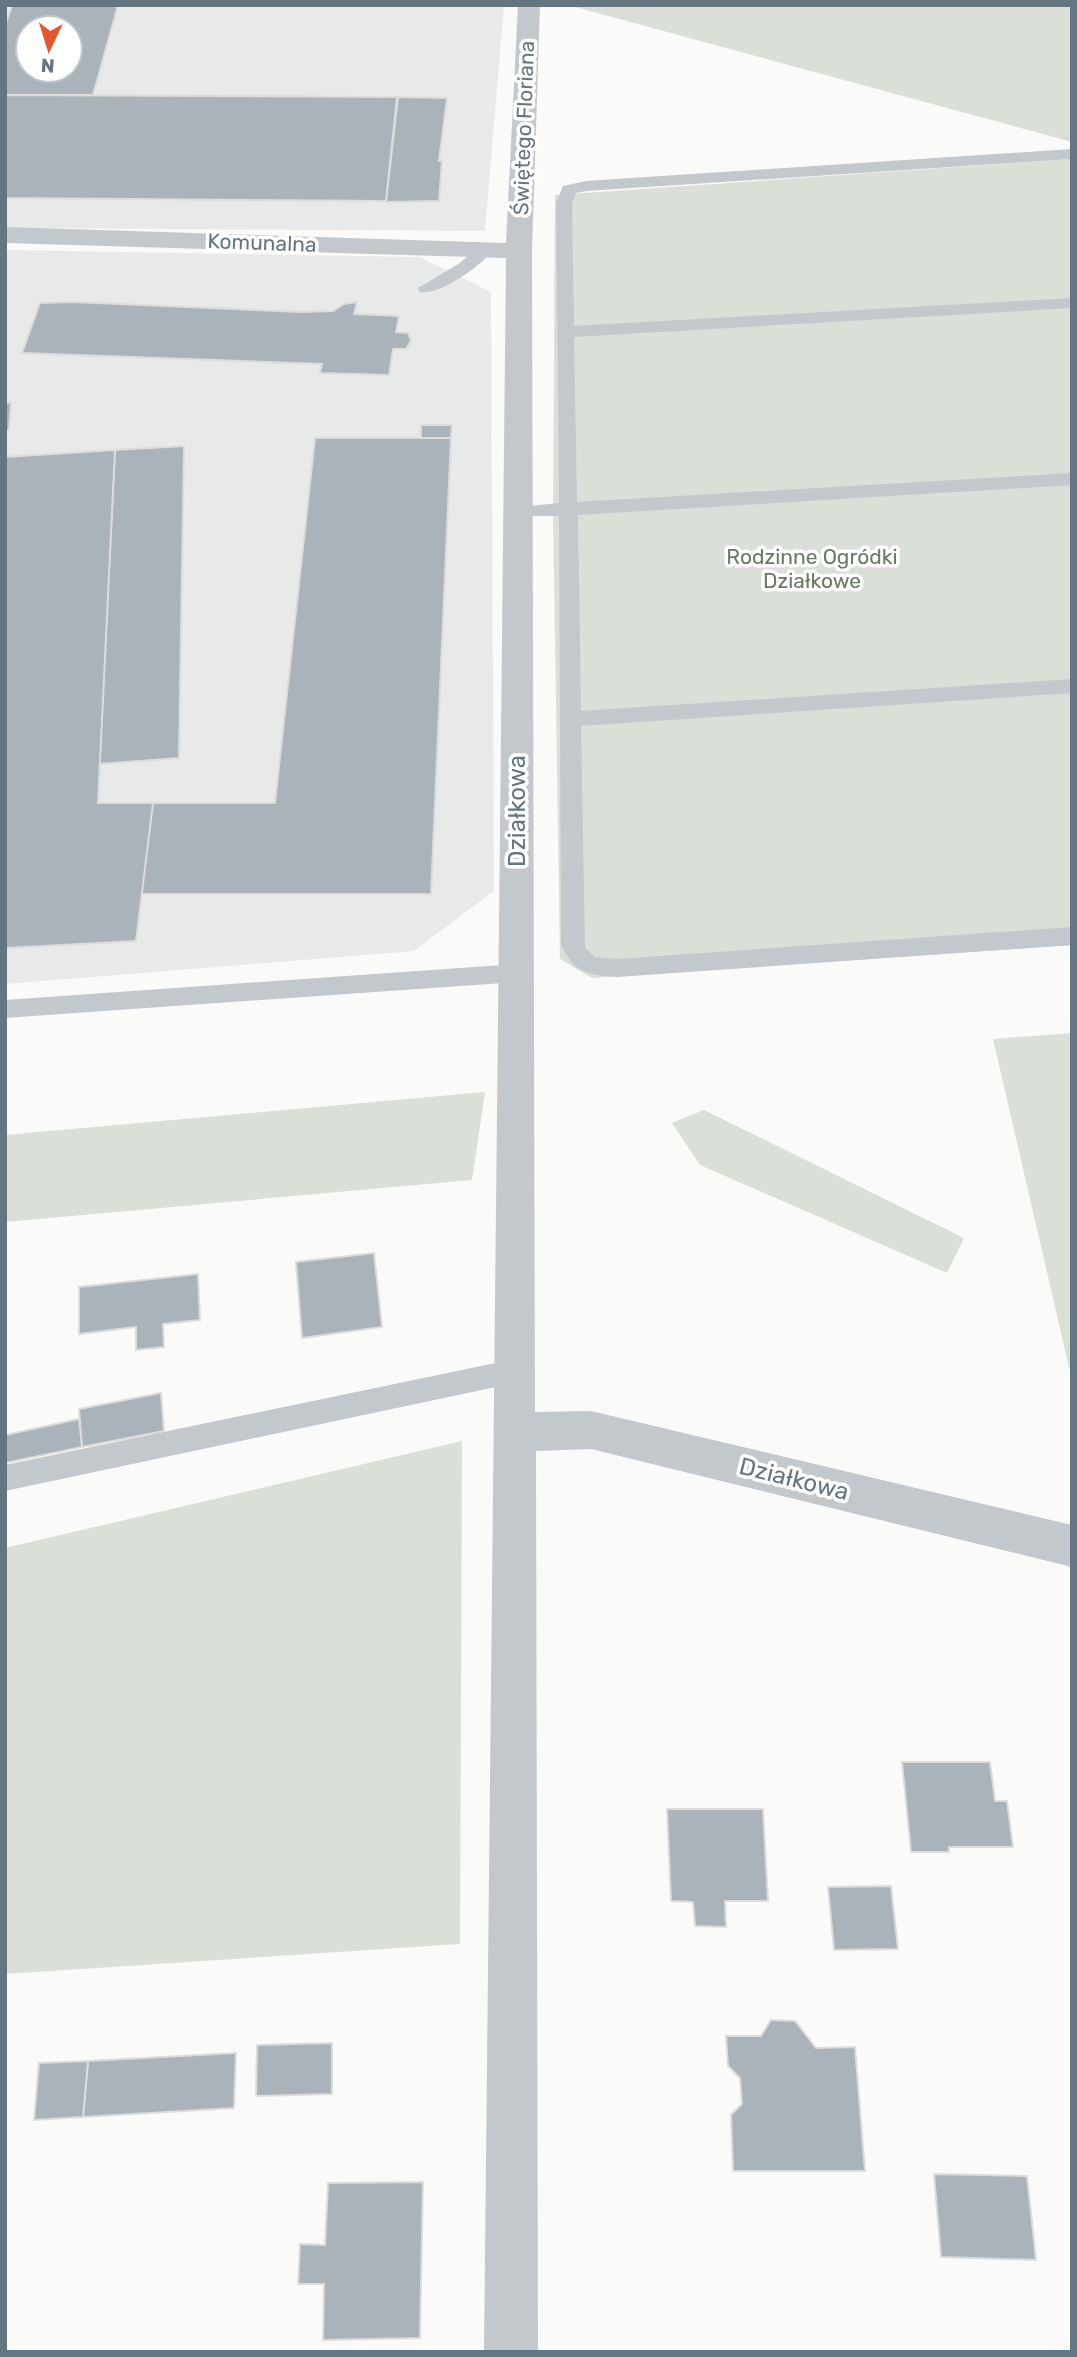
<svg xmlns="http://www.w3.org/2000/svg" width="1077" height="2357" font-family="Rubik,sans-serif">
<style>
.built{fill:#e8e9e9;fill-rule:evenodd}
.green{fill:#dadfd7}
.building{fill:#aab3b9;stroke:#dcdcda;stroke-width:2;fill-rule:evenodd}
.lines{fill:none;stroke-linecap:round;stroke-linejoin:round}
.service{fill:#c3c8cc;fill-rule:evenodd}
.minor{fill:#c3c8cc;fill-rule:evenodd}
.labels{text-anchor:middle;stroke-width:7;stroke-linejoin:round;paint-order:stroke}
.far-street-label{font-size:21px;fill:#657683;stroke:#fff}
.far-park-label{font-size:21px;fill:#687a64;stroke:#fff}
.street-label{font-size:24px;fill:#657683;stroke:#fff}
</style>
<rect width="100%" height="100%" fill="#fafaf8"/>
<g class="built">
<path d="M5,5H504L485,231L5,228ZM28,28H70V70H28Z"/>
<polygon points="5,250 420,257 491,292 494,891 414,951 5,984"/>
</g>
<g class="green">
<polygon points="568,5 1072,5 1072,142"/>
<polygon points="1072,159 1072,945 592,978 560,959 553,510 555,195"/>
<polygon points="1072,1033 1072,1380 993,1039"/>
<polygon points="485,1092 472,1180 5,1222 5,1135"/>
<polygon points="704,1110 964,1238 947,1273 700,1165 672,1123"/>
<polygon points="462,1441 460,1944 5,1974 5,1548"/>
</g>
<g class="building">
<path d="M12,5H118L93,95H5V26ZM28,28H70V70H28Z"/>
<polygon points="5,95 397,97 386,201 5,198"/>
<polygon points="398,97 447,98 439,161 442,161 439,201 386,202"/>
<polygon points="73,302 301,312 333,311 344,304 357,302 354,314 399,316 396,332 408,333 411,341 406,349 393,349 389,375 320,373 322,364 22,353 40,303"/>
<polygon points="5,403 11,403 9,430 5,430"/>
<polygon points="421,425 452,425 451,438 421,438"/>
<polygon points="315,438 451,438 431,894 140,894 153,803 275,803"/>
<polygon points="184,446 179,758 99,764 115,450"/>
<polygon points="115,450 98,803 153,803 136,941 5,948 5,457"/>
<polygon points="374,1253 382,1327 302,1338 296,1262"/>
<polygon points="198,1274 200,1320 163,1324 164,1347 136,1350 136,1327 79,1334 79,1287"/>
<polygon points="161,1393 164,1431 82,1447 79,1409"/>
<polygon points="79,1419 82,1447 5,1463 5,1435"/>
<polygon points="902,1762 990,1762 995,1801 1007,1801 1013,1847 949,1847 949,1852 911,1852"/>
<polygon points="667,1809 763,1809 768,1901 725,1901 726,1927 695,1926 693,1902 671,1901"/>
<polygon points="891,1886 898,1949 834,1950 828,1887"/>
<polygon points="771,2020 795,2021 816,2048 855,2047 865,2171 733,2171 731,2115 742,2104 740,2078 728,2066 726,2036 761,2036"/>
<polygon points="332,2043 332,2094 256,2096 257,2045"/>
<polygon points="236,2053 234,2108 83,2117 88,2061"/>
<polygon points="88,2061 83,2117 34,2120 39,2063"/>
<polygon points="934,2174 1027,2176 1036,2260 941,2257"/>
<polygon points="423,2182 420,2338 323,2340 324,2284 298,2284 300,2244 325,2245 328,2183"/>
</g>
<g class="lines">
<g class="service">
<path d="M1072,149V159L586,191L576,193L572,203L574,326L1072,298V308L574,337L577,502L1072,473V485L578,515L581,711L1072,679V693L581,726L585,948L595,957L617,959L1072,927V945L617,977C588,975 573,973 561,944L559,516H511L509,512L511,508L559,503L556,203L563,186L586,181Z"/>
<path d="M485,245L493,250C482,265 439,296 420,292L418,288L460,263L479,246Z"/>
<polygon points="516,964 524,967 527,973 524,979 516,982 5,1018 5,1000"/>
<polygon points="515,1359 524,1363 528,1371 524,1379 515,1383 5,1491 5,1465"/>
</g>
<polygon class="minor" points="518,5 540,5 532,251 535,1412 591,1411 1072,1525 1072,1567 591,1449 536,1451 538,2352 484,2352 506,258 5,243 5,227 506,243"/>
</g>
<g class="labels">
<g class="far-street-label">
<text transform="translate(524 128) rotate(-88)" y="7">Świętego Floriana</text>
<text transform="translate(262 243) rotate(2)" y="7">Komunalna</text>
</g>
<g class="far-park-label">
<text x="812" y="564">Rodzinne Ogródki<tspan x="812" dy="24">Działkowe</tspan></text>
</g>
<g class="street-label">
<text transform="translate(517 811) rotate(-90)" y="8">Działkowa</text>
<text transform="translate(794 1479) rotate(14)" y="8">Działkowa</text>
</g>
</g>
<rect width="1077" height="2357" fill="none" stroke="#657683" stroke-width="14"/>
<g transform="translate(49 49) rotate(184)"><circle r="33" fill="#ffffff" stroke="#c1c8cd" stroke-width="2"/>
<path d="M0-5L12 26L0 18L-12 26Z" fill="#e4572e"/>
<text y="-10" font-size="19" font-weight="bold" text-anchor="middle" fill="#657683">N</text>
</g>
</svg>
